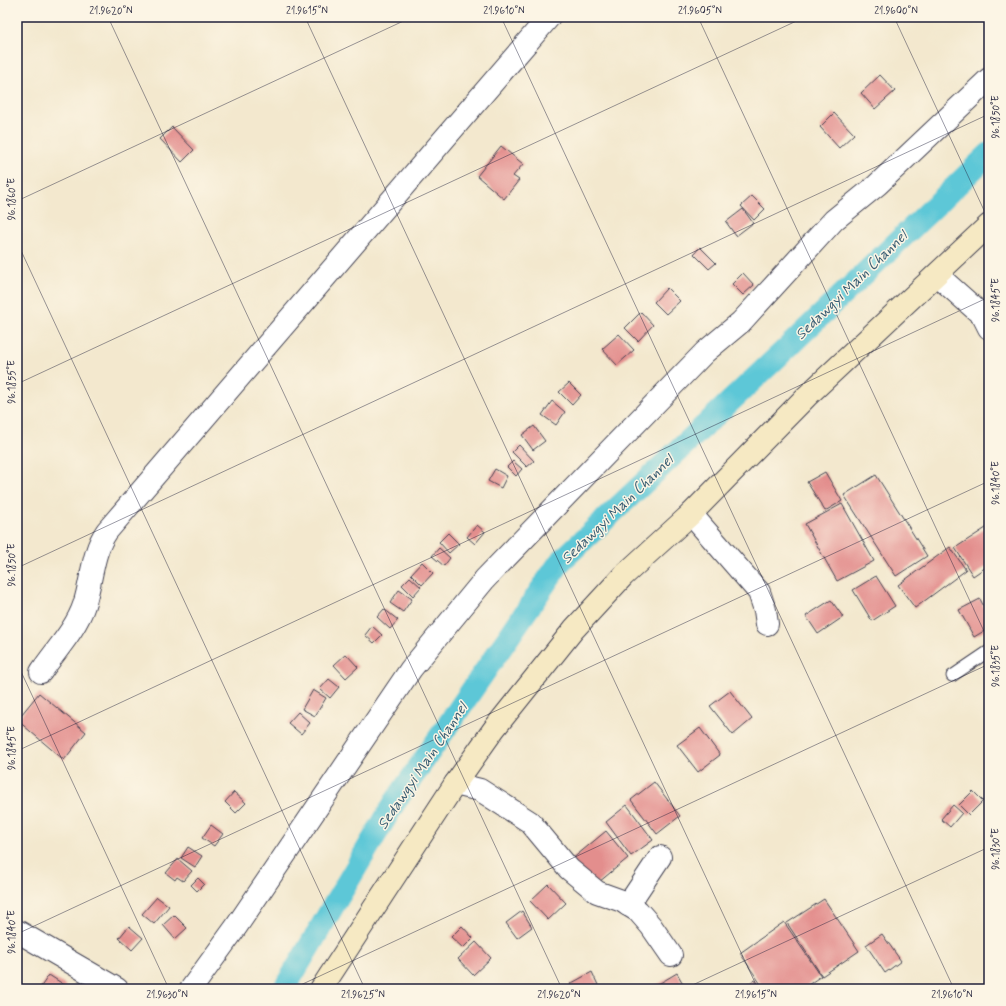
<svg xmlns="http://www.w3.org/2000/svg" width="1006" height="1006" font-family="Mynerve,sans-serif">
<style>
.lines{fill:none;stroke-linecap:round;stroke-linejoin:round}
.canal{stroke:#5dc7d7;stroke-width:23}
.building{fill:#e38e8d}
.lane-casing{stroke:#414051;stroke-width:13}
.street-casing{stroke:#414051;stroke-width:24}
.secondary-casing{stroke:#414051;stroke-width:24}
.lane{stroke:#fff;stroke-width:11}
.street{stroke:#fff;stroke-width:22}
.secondary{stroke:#f6e9c3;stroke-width:22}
.ticks{fill:none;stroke:#22223b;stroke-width:1;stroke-opacity:0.45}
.labels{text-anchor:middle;stroke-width:3;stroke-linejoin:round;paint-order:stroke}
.water-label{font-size:15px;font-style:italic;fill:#375c72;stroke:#fcf5e5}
.neatline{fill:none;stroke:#22223b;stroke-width:1.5}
.ticks-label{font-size:10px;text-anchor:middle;fill:#22223b}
</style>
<rect width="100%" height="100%" fill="#fcf5e5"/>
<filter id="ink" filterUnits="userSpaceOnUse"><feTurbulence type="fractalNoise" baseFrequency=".025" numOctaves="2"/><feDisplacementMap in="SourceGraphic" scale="8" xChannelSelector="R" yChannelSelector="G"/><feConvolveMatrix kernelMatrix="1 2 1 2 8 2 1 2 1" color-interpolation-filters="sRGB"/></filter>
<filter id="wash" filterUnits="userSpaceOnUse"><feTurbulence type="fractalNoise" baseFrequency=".012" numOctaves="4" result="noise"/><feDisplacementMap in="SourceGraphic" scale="16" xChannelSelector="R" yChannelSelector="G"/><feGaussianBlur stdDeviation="0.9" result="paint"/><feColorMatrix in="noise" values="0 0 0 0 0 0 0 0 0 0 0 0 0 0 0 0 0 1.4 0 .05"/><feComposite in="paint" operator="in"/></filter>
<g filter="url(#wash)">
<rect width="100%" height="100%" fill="#f3e8ce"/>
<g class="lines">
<polyline class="canal" points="284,989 395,802 560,562 788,347 989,154"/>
</g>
<g id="blocks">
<g class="building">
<polygon points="880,75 895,91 875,109 861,93"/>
<polygon points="834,113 854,134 839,148 820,127"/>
<polygon points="172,127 194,150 182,162 160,139"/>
<polygon points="501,146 523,164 513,176 519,180 504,199 477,176"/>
<polygon points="752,196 765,209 754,220 741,206"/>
<polygon points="743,209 753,223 736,236 726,222"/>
<polygon points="700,247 716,263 709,269 694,254"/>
<polygon points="743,273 754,285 743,295 732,284"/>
<polygon points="667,288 680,301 666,314 654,302"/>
<polygon points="641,312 653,325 638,341 625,328"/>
<polygon points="619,334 634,350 617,365 602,349"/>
<polygon points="569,383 581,395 572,405 559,392"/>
<polygon points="552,401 565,412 556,425 542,415"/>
<polygon points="534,426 545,441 533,450 522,435"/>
<polygon points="519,445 534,461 527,467 512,452"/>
<polygon points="513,461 522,469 516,476 507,467"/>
<polygon points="495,469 507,476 501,488 488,481"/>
<polygon points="825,472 842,501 825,511 807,482"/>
<polygon points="876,475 927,556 896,576 844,495"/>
<polygon points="842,504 874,561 837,581 805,524"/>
<polygon points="477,525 485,532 475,544 467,537"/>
<polygon points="989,526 989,565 973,576 955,548"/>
<polygon points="448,533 459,544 449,553 439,542"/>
<polygon points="950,547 966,570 915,608 898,585"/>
<polygon points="439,548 450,558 444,566 432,556"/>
<polygon points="422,562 433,573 422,585 411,574"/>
<polygon points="876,576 895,606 872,621 853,590"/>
<polygon points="410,577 421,587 413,596 402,585"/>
<polygon points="399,590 412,599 403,612 390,603"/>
<polygon points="980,599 989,616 989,628 974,637 959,610"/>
<polygon points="831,600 843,617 818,634 806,616"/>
<polygon points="384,609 398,620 390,629 377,617"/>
<polygon points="372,626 382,635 374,643 365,635"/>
<polygon points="346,654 358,667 346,678 334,665"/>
<polygon points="329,679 339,687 330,698 320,689"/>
<polygon points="313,690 326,698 315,716 302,709"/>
<polygon points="730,691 752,719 733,735 710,706"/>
<polygon points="39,693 86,732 64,760 17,720"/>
<polygon points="298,712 310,723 301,734 288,723"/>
<polygon points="700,728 720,755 698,772 677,745"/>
<polygon points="654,782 680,816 657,834 631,800"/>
<polygon points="973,791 983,801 969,815 959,805"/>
<polygon points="234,792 246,803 236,813 225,802"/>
<polygon points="627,805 653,840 631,856 606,822"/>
<polygon points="953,805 962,813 950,827 941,819"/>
<polygon points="211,825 223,834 214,846 202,838"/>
<polygon points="606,831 628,858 593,887 571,860"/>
<polygon points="188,847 202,856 195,867 181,858"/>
<polygon points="178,859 192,871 183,881 177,877 175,880 166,873"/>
<polygon points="198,878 204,884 197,891 191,885"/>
<polygon points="548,884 566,903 548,920 530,901"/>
<polygon points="157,897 169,906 154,924 142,914"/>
<polygon points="824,899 859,951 822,976 787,923"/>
<polygon points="522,911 532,927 517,938 506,923"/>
<polygon points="174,915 187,928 175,939 163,925"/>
<polygon points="784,922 821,976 805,987 806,989 764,989 740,953"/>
<polygon points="129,926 143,938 132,950 119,938"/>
<polygon points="462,926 473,938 463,948 451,937"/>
<polygon points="882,934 901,961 885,973 866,945"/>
<polygon points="476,942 491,958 473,975 458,959"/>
<polygon points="592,972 598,985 590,989 573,989 570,984"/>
<polygon points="677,973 686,989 650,989"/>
<polygon points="49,975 66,986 64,989 40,988"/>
<polygon points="754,980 760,989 741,989"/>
</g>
</g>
</g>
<g filter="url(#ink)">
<use href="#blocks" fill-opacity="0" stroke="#414051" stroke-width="1"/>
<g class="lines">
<g class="lane-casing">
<polyline id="lane" points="952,676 989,651"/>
</g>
<g class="street-casing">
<g id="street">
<polyline points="937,275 983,316 989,328"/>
<polyline points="691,514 759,592 765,610 767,624"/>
<path d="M41,672C55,651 76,629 84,605C92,581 92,552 107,531L549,17"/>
<polyline points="455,784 480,790 530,822 569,869 597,892 622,901 638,911 651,926 671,955"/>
<polyline points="628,905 660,857"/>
<polyline points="17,931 117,989"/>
<polyline points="191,989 236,927 411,669 485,579 705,352 741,322 834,220 877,185 989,79"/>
</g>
</g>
<g class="secondary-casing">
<polyline id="secondary" points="321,989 455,784 494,729 574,629 623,576 691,514 807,396 989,225"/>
</g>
<use href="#lane" class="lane"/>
<use href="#street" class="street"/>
<use href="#secondary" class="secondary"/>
</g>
</g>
<path class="ticks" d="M108,17L562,989M305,17L758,989M501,17L954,989M698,17L989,642M894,17L989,221M17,18L19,17M17,201L412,17M17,242L365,989M17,384L805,17M17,568L989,114M17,663L169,989M17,751L989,297M17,934L989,481M292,989L989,664M684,989L989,847"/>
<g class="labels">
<g class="water-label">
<text transform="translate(851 285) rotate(-44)" y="5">Sedawgyi Main Channel</text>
<text transform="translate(617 509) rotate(-44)" y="5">Sedawgyi Main Channel</text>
<text transform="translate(422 766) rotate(-56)" y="5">Sedawgyi Main Channel</text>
</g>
</g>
<rect width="1006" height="1006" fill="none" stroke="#fcf5e5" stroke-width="44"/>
<rect x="22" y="22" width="962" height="962" class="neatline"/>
<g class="ticks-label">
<text x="111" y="14">21.9620°N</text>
<text x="307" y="14">21.9615°N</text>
<text x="504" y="14">21.9610°N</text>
<text x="700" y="14">21.9605°N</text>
<text x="896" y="14">21.9600°N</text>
<text transform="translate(995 117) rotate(-90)" y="4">96.1850°E</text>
<text transform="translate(11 199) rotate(-90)" y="4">96.1860°E</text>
<text transform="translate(995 300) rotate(-90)" y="4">96.1845°E</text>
<text transform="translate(11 382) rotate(-90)" y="4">96.1855°E</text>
<text transform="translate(995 483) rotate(-90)" y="4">96.1840°E</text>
<text transform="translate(11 565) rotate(-90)" y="4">96.1850°E</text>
<text transform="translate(995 666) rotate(-90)" y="4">96.1835°E</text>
<text transform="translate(11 748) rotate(-90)" y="4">96.1845°E</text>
<text transform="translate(995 849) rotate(-90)" y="4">96.1830°E</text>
<text transform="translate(11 932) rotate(-90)" y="4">96.1840°E</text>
<text x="167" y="998">21.9630°N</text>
<text x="363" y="998">21.9625°N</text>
<text x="559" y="998">21.9620°N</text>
<text x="756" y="998">21.9615°N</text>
<text x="952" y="998">21.9610°N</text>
</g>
</svg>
